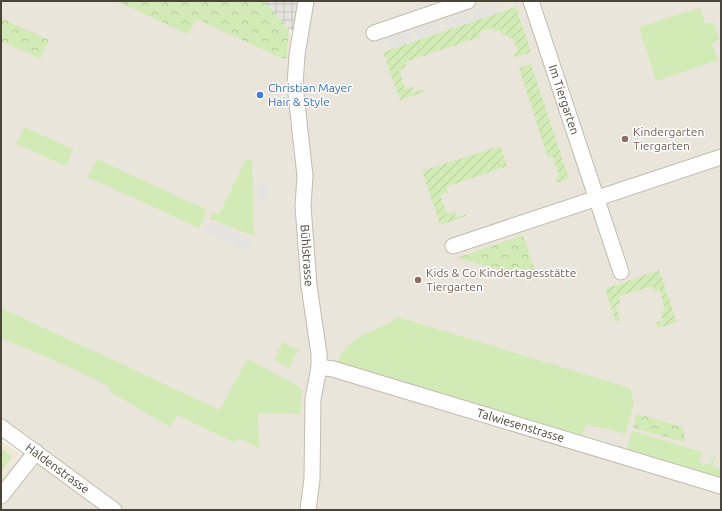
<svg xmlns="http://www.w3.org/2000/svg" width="722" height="511" font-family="Ubuntu,sans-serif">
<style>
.residential{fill:#eae5da}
.industrial{fill:url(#industrial-grid)}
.education{fill:#efe8d6}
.grass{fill:#d2eab5}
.forest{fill:url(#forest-crowns)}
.garden{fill:url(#garden-furrows)}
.parking{fill:#e5e3e0}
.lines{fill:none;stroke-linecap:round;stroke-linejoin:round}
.minor-casing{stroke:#c2bbae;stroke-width:17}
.minor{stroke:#fff;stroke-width:15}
.shop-dot{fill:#3f7fe0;stroke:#fff;stroke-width:1.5}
.education-dot{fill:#8d6e63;stroke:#fff;stroke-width:1.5}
.labels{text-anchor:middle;stroke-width:3;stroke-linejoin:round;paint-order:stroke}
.shop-label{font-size:12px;fill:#366cbe;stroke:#fff;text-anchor:start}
.street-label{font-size:12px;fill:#4b4439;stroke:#fff}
.education-label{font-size:12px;fill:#785e54;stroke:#fff;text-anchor:start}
</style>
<defs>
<pattern id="industrial-grid" width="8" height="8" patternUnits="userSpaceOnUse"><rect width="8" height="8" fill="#e6e2dd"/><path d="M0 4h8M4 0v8" fill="none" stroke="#c7c3be"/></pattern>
<pattern id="forest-crowns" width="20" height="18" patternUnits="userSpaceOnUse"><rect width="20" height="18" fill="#d2eab5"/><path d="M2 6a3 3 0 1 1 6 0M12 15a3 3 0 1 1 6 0" fill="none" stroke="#b6ca9c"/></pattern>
<pattern id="garden-furrows" width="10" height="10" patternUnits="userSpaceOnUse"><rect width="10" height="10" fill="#d2eab5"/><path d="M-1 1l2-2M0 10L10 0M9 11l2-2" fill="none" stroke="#b6ca9c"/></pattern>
</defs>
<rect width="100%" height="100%" fill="#f6f3ec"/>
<polygon class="residential" points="1,1 265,1 305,53 305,32 312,1 721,1 721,510 1,510 1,478 33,439 1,418"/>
<polygon class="industrial" points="265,1 300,1 294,31 289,30"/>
<polygon class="education" points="1,441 20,453 1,478"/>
<g class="grass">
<polygon points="700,8 705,24 713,22 719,40 712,43 718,60 656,81 639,27"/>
<polygon points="24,127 73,149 66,166 16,144"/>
<polygon points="97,159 207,210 199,228 88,177"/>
<polygon points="246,159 252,160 254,236 210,219 212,212 219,215"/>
<polygon points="1,308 220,410 247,359 300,387 302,391 301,414 258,413 259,448 238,438 235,443 177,415 170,427 109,391 111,387 63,364 1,338"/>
<path d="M398,317L630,388L634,402L626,434L586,424L582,436L338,362C346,334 377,333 398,317Z"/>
<polygon points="283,342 298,350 289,368 274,360"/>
<polygon points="632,431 702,452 699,462 710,465 714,455 716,456 713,466 721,469 721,479 626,451"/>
<polygon points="1,449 12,456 1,472"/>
</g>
<g class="forest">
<polygon points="116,1 265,1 289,30 286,60 196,19 188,34"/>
<polygon points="1,18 49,40 40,59 1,41"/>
<polygon points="523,235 538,280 457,258"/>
<polygon points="637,414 683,427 685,442 633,428"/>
</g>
<g class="garden">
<polygon points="516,7 531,52 515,58 514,53 518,52 513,38 509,39 507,34 502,36 500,30 495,32 493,28 479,32 480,37 405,62 406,67 399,70 405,89 413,87 413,89 411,90 412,93 424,89 425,92 400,100 383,52"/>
<polygon points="531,64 569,179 557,183 555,178 559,176 553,157 548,158 519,68"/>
<polygon points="500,146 507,166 446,187 448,192 440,195 447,214 454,212 456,217 466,214 466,216 440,225 422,171"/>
<polygon points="659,270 677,322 658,328 656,322 663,320 660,313 665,311 660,290 654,292 653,286 619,296 620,303 616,305 620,320 616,322 605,289"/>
</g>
<g class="parking">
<polygon points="496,2 499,12 475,20 472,10"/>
<polygon points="467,11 470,21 447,29 444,19"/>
<polygon points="438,21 442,31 418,39 415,29"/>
<polygon points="410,31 413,41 389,48 386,38"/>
<polygon points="258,185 267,185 267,201 258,202"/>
<polygon points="211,221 253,241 248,252 205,232"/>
</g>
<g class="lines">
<g class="minor-casing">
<g id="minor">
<path id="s1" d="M306,1L297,55L295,85L305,176L303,206L309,286L319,354V367L313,399L312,479L308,510"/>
<path id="s2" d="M531,1L621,272"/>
<polyline points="374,33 468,1"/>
<polyline points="453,246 721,157"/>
<path id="s3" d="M319,367L333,369L396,388L721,486"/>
<path id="s4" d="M1,427L114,510"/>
<polyline points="1,496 36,452"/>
</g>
</g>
<use href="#minor" class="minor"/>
</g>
<circle class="shop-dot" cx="260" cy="95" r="4"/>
<g class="education-dot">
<circle cx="625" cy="139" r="4"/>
<circle cx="418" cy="280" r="4"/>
</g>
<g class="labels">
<g class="shop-label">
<text x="268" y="92">Christian Mayer<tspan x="268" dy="14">Hair &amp; Style</tspan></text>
</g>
<g class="street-label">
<text dy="4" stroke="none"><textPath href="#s2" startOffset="104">Im Tiergarten</textPath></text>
<text dy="4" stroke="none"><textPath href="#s1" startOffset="256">Bühlstrasse</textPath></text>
<text dy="4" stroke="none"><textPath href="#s3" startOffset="210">Talwiesenstrasse</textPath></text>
<text dy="4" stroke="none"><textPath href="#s4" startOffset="70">Haldenstrasse</textPath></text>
</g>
<g class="education-label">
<text x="633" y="136">Kindergarten<tspan x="633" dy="14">Tiergarten</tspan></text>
<text x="426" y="277">Kids &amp; Co Kindertagesstätte<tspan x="426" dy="14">Tiergarten</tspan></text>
</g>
</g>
<rect width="722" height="511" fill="none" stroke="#4b4439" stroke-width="4"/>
</svg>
